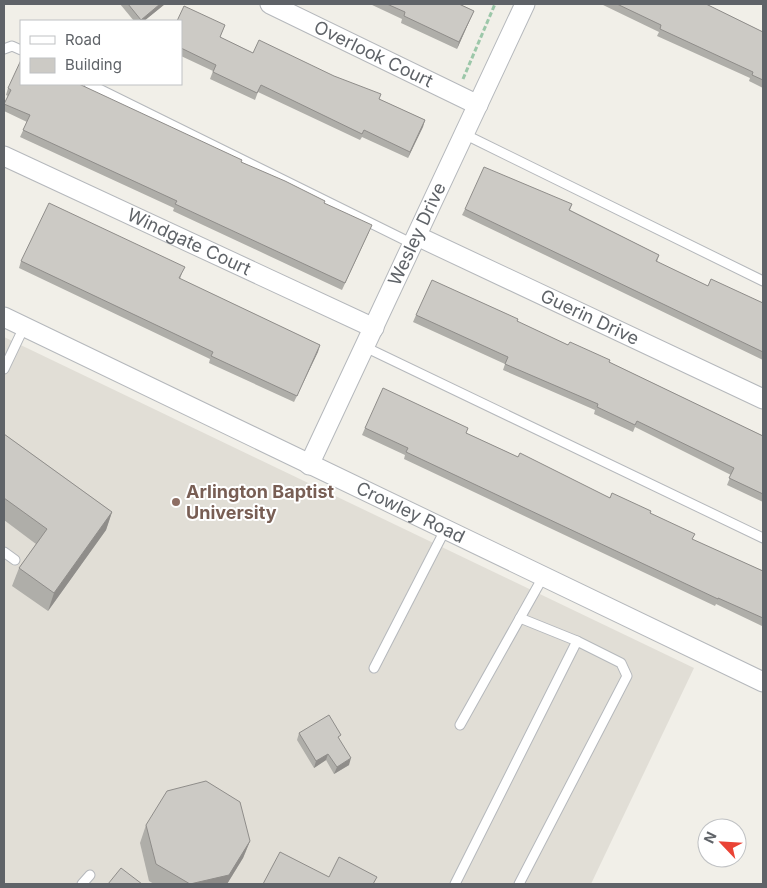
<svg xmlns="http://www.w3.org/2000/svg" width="767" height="888" font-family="Inter,sans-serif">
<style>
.education{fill:#e1ded6}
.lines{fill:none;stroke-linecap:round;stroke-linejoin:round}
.service-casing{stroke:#b5b8bc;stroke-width:11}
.minor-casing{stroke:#b5b8bc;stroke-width:21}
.path{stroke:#9cc7a9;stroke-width:3;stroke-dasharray:5 2.5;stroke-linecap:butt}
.service{stroke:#fff;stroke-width:9}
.minor{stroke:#fff;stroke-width:19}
.wall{fill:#afaea9}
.shaded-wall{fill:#8f8d8a}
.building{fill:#cccac5;stroke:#8f8d8a}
.education-dot{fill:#8d6e63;stroke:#fff;stroke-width:2}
.labels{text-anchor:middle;stroke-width:4;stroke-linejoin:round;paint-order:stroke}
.street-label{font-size:18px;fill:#5f6368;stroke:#fff}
.education-label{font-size:18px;font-weight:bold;fill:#785e54;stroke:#fff;text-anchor:start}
</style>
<rect width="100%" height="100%" fill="#f1efe8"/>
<polygon class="education" points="4,337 694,668 591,884 4,884"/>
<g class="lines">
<g class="service-casing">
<g id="service">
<polyline points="4,49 12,46 21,50"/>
<polyline points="89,84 413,244"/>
<polyline points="464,134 763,281"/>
<polyline points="365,347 763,538"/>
<polyline points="4,369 24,327"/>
<polyline points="4,552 15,560"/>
<polyline points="374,668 445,530"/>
<polyline points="460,725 543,577"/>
<polyline points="82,884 90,875"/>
<polyline points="455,884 577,641"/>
<polyline points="519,884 627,676 621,663 577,641 520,618"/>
</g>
</g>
<g class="minor-casing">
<g id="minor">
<path id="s1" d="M270,4L478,105"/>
<path id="s2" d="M4,156L374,328"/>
<path id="s3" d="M417,236L763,399"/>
<path id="s4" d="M4,317L763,682"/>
<path id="s5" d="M309,465L525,4"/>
</g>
</g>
<polyline class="path" points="463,79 495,4"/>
<use href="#service" class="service"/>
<use href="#minor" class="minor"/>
</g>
<g class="wall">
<polygon points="120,4 165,4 144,21 134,21"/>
<polygon points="370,4 459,4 474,11 457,49 401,23 402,19"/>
<polygon points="601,4 706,4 763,32 763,88 749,81 750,78 657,36 659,32"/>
<polygon points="181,21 225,25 220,37 253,53 379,99 425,120 408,158 362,137 360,140 258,92 255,100 210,79 213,71 181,56"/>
<polygon points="8,88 241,162 324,203 369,232 342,290 173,211 174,208 20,137 27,122 4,111 4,106 8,96 6,95"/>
<polygon points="572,204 570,210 659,255 657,262 708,286 763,303 763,360 462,215 465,209"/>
<polygon points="21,261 182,273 180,279 320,345 294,402 209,363 210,359 19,268"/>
<polygon points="416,315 517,322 568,345 609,362 763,436 763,502 727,485 731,475 635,427 633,432 594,414 595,410 503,370 505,364 413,322"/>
<polygon points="365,428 466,433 518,457 610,498 650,513 693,540 763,571 763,624 762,626 716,604 715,606 404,459 405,455 362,435"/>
<polygon points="4,434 112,512 106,530 48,611 12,586 19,568 36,544 4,520"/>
<polygon points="299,733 339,738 349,765 334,774 326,760 314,768 297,740"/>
<polygon points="146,825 250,841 243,858 227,884 154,884 149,881 140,843"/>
</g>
<g class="shaded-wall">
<polygon points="160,4 165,4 144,21 140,21 141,20"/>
<polygon points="474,11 471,17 457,49 459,42"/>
<polygon points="425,120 423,127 408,158 410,152"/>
<polygon points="320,345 318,352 294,402 297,396"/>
<polygon points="112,512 106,530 48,611 54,593"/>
<polygon points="328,754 326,760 314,768 316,761"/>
<polygon points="351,758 349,765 334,774 337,767"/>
<polygon points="250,841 243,858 227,884 190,884"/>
</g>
<g class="building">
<polygon points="128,4 160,4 141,20"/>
<polygon points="387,4 459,4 474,11 459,42 404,16 405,12"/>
<polygon points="617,4 706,4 763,32 763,80 752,75 753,72 660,29 661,25"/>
<polygon points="184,6 225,25 220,37 253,53 259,40 334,76 381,94 379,99 425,120 410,152 364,130 362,134 261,85 257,93 213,72 216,65 181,48 181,21 177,21"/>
<polygon points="21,60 21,84 79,84 242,160 241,162 285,181 325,201 324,203 372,225 345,283 175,204 177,201 23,130 30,115 4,104 11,90 8,88"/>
<polygon points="484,167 572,204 569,210 659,255 656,261 708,286 711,279 763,303 763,352 465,209"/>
<polygon points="49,203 185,267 179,278 320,345 297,396 211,356 213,352 21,261"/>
<polygon points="432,280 518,319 517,321 568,345 570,342 610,360 609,362 763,436 763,494 729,478 734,468 637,421 635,425 597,407 598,404 505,364 508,357 416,315"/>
<polygon points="383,388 468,428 466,433 518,457 520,453 610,498 612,493 651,511 650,513 695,534 692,539 763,571 763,618 718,598 718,599 406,452 408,448 365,428"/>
<polygon points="4,434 112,512 54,593 19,568 47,529 4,498"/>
<polygon points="329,715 341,735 338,737 351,758 337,767 328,754 316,761 299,733"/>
<polygon points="206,781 240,802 250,841 229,875 190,884 156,864 146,825 167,791"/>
<polygon points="280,852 329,877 339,857 377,877 373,884 263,884"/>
<polygon points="121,868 142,884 108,884"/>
</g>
<circle class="education-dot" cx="176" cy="502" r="5"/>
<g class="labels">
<g class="street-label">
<text dy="6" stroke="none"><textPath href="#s1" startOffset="115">Overlook Court</textPath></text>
<text dy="6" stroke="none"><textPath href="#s5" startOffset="255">Wesley Drive</textPath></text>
<text dy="6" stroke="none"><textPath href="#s2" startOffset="204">Windgate Court</textPath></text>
<text dy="6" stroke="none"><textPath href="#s3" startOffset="191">Guerin Drive</textPath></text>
<text dy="6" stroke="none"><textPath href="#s4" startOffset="451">Crowley Road</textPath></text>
</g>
<g class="education-label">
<text x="186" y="498">Arlington Baptist<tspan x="186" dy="21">University</tspan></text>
</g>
</g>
<rect width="767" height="888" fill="none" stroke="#5f6368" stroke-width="10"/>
<rect x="20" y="20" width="162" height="65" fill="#ffffff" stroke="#bfc1c3"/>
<rect x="30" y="36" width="25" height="8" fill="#ffffff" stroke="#bfc1c3"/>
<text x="65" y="45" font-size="15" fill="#5f6368">Road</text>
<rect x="30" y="58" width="25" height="15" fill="#cccac5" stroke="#bfc1c3"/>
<text x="65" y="70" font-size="15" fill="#5f6368">Building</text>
<g transform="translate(722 843) rotate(295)"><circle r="24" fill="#ffffff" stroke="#bfc1c3"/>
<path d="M0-4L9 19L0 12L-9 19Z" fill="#ea4335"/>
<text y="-8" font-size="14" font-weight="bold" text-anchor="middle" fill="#5f6368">N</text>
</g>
</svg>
